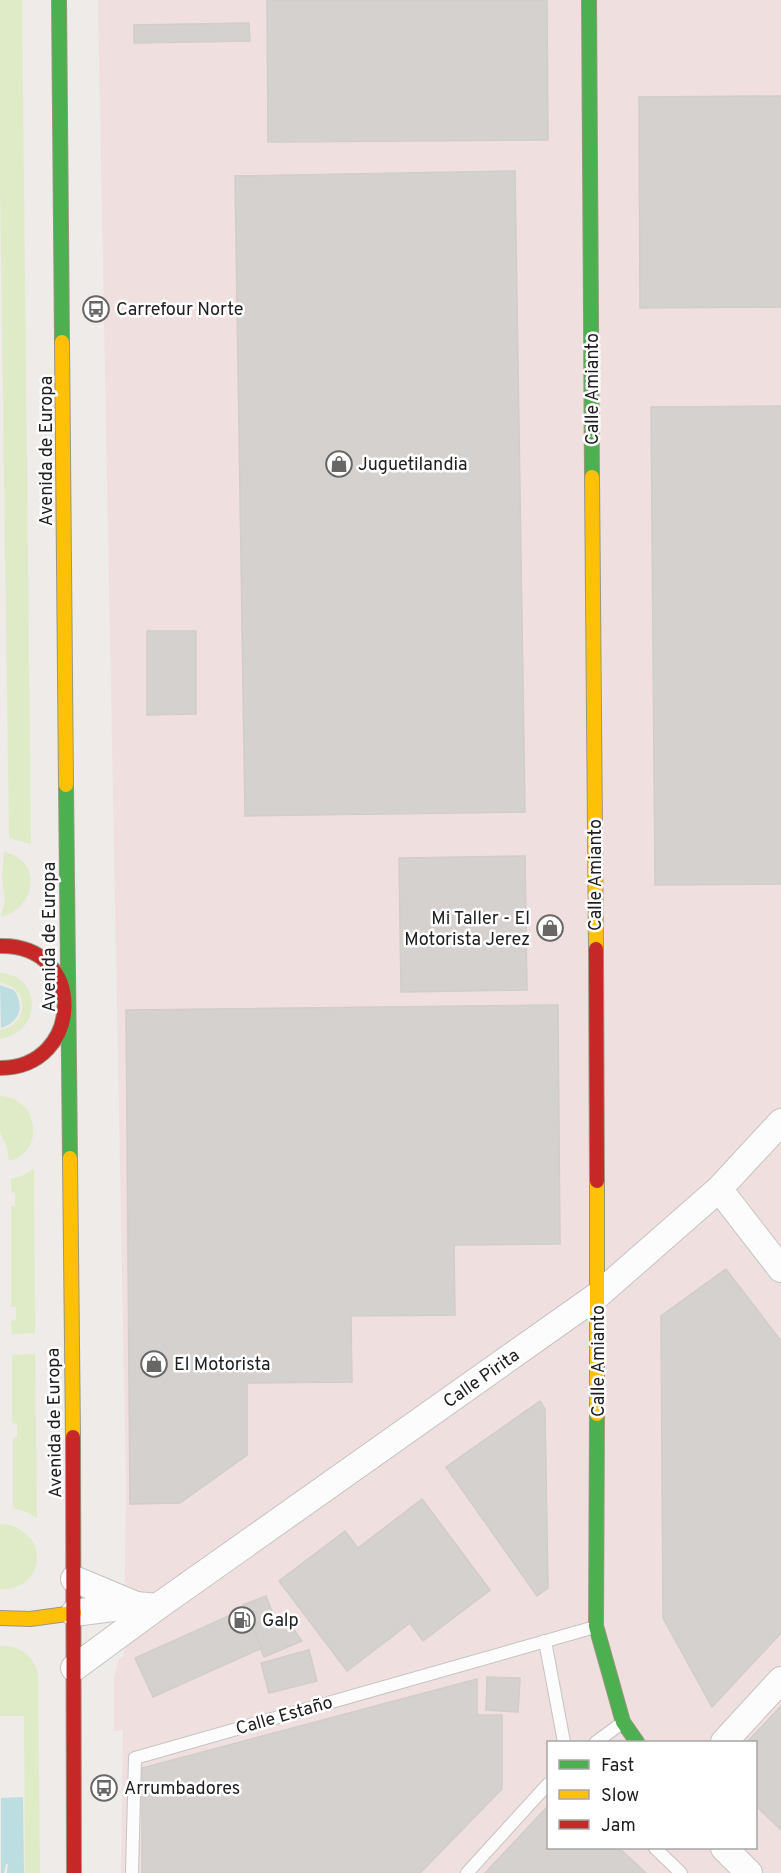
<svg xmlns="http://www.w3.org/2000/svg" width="781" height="1873" font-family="Overpass,sans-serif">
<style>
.commercial{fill:#f0dfdf;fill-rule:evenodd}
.grass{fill:#dfeac7}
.water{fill:#bcdee1}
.building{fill:#d5d1cf;stroke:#d1cdc9;stroke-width:1.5}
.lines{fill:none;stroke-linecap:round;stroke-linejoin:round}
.lane-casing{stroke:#c5c4c3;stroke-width:14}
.street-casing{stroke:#c5c4c3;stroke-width:28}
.fast-casing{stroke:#999780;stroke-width:16}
.slow-casing{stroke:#999780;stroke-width:16}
.jam-casing{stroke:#999780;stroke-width:16}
.lane{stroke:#fcfcfc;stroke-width:12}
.street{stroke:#fcfcfc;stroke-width:26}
.fast{stroke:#4caf50;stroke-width:14}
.slow{stroke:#ffc107;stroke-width:14}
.jam{stroke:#c62828;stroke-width:14}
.labels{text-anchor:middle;stroke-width:5;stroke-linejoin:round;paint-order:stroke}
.poi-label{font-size:18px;fill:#202020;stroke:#fff;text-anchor:start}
.street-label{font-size:18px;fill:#202020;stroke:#fff}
</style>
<rect width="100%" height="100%" fill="#eeebe8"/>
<path class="commercial" d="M98,0H781V1873H121L123,1730L114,1731V1678L119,1659L124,1656L126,1485ZM548,1742H756V1848H548Z"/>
<g class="grass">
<polygon points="0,0 22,0 31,844 9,838 0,183"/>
<path d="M4,852C43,860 37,908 1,917L5,900L2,879Z"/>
<path d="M0,973C42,975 43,1032 0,1039V1030C30,1025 30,986 0,983Z"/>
<path d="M0,1096C39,1097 46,1153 9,1161L7,1147L0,1132Z"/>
<polygon points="34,1169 35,1333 12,1334 11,1321 16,1320 16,1307 11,1307 11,1206 15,1206 15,1193 11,1192 11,1179 24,1175"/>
<polygon points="35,1354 37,1518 26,1512 13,1508 13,1437 17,1437 17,1424 12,1423 12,1355"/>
<path d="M6,1524C52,1535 44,1591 0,1589V1525Z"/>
<path d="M0,1646C20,1645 34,1655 38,1675L40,1873H25L24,1716H0Z"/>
</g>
<g class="water">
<path d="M0,985L14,990C25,1006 20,1022 1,1028Z"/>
<polygon points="23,1797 24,1873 7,1873 8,1864 6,1864 4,1873 1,1873 1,1798"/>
</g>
<g class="building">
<polygon points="267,0 547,0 548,140 268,142"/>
<polygon points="249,23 250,41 134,43 134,25"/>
<polygon points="781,96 781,307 640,308 639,97"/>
<polygon points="515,171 525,812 245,816 235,176"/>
<polygon points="781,406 781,884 655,885 651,407"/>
<polygon points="147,631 196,631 196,714 147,715"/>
<polygon points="525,856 527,990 401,992 399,858"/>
<polygon points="558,1005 560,1244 454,1245 455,1315 351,1316 352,1382 247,1383 247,1455 180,1503 130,1504 126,1010"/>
<polygon points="726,1269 781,1341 781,1633 712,1707 663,1618 661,1316"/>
<polygon points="540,1401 545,1409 548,1588 537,1596 446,1467"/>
<polygon points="422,1499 490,1590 423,1641 410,1623 347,1671 279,1581 345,1531 358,1548"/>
<polygon points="266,1596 275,1619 284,1616 302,1641 264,1657 243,1605"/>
<polygon points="244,1609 262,1648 153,1697 135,1658"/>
<polygon points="309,1650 317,1681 269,1693 261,1663"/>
<polygon points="487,1677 520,1678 518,1712 486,1710"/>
<polygon points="477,1679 477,1715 502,1715 502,1789 420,1873 142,1873 142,1768"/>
<polygon points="781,1706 781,1830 756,1806 756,1742 747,1742"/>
<polygon points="548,1806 548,1848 619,1848 646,1873 485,1873"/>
</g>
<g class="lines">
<g class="lane-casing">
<g id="lane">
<polyline points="545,1641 564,1742"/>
<polyline points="596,1742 622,1723"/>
<polyline points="655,1848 681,1873"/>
<polyline points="132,1873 135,1758 595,1627"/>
<polyline points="467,1873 548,1784"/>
</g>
</g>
<g class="street-casing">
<g id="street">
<polyline points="719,1189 781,1269"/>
<polyline points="74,1579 136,1605"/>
<polyline points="74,1613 136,1605 157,1607"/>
<polyline points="74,1668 157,1607 598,1295 719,1189 781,1122"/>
<polyline points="724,1742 781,1680"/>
<polyline points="724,1848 749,1873"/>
</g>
</g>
<g class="fast-casing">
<g id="fast">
<polyline points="59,0 62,342"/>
<polyline points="589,0 592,477"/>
<polyline points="66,785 70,1158"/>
<polyline points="597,1414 596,1626 623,1722 637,1742"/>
</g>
</g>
<g class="slow-casing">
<g id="slow">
<polyline points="62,342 66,785"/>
<polyline points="592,477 596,949"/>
<polyline points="70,1158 73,1437"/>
<polyline points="597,1181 597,1414"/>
<polyline points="0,1618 30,1619 74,1613"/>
</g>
</g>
<g class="jam-casing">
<g id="jam">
<path d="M0,946C88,944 84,1068 0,1068"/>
<polyline points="596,949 597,1181"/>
<polyline points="73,1437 74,1873"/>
</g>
</g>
<use href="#lane" class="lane"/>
<use href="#street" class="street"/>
<use href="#fast" class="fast"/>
<use href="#slow" class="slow"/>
<use href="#jam" class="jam"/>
</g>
<defs>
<g id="bus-ring" transform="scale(1.35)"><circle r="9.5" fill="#fff" stroke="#686766" stroke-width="1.5"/><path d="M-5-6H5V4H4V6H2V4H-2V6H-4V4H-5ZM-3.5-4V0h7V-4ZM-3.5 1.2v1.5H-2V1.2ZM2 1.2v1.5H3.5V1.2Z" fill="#686766"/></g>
<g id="shop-ring" transform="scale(1.35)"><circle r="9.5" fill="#fff" stroke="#686766" stroke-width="1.5"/><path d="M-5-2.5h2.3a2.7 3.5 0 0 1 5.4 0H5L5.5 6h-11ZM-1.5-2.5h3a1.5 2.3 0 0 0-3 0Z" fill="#686766"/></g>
<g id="fuel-ring" transform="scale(1.35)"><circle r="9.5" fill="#fff" stroke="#686766" stroke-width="1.5"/><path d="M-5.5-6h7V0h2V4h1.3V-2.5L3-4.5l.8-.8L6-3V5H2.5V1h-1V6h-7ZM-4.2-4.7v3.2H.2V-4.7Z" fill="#686766"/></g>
</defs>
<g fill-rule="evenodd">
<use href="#bus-ring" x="96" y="309"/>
<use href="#shop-ring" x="339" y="464"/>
<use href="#shop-ring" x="550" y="928"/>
<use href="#shop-ring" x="154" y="1364"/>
<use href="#fuel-ring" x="242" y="1620"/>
<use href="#bus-ring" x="104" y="1788"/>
</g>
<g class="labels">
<g class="poi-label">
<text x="116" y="315">Carrefour Norte</text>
<text x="358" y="470">Juguetilandia</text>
<text x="530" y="924" text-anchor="end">Mi Taller - El<tspan x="530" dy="21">Motorista Jerez</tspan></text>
<text x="174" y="1370">El Motorista</text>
<text x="262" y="1626">Galp</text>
<text x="124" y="1794">Arrumbadores</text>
</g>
<g class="street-label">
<text transform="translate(592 389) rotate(-90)" y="6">Calle Amianto</text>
<text transform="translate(46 451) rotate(-90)" y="6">Avenida de Europa</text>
<text transform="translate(595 875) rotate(-90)" y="6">Calle Amianto</text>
<text transform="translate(49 937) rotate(-90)" y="6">Avenida de Europa</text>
<text transform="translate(598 1361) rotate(-90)" y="6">Calle Amianto</text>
<text transform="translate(481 1378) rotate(-35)" y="6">Calle Pirita</text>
<text transform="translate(54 1423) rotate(-91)" y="6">Avenida de Europa</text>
<text transform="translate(284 1715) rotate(-16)" y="6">Calle Estaño</text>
</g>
</g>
<rect x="547" y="1741" width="210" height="108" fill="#ffffff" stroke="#a6a6a6" stroke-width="1.5"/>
<rect x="559" y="1760" width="30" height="9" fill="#4caf50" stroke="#a6a6a6" stroke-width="1.5"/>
<text x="601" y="1771" font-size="18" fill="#202020">Fast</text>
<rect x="559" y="1790" width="30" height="9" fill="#ffc107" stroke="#a6a6a6" stroke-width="1.5"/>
<text x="601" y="1801" font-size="18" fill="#202020">Slow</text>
<rect x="559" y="1820" width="30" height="9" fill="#c62828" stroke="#a6a6a6" stroke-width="1.5"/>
<text x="601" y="1831" font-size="18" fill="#202020">Jam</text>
</svg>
